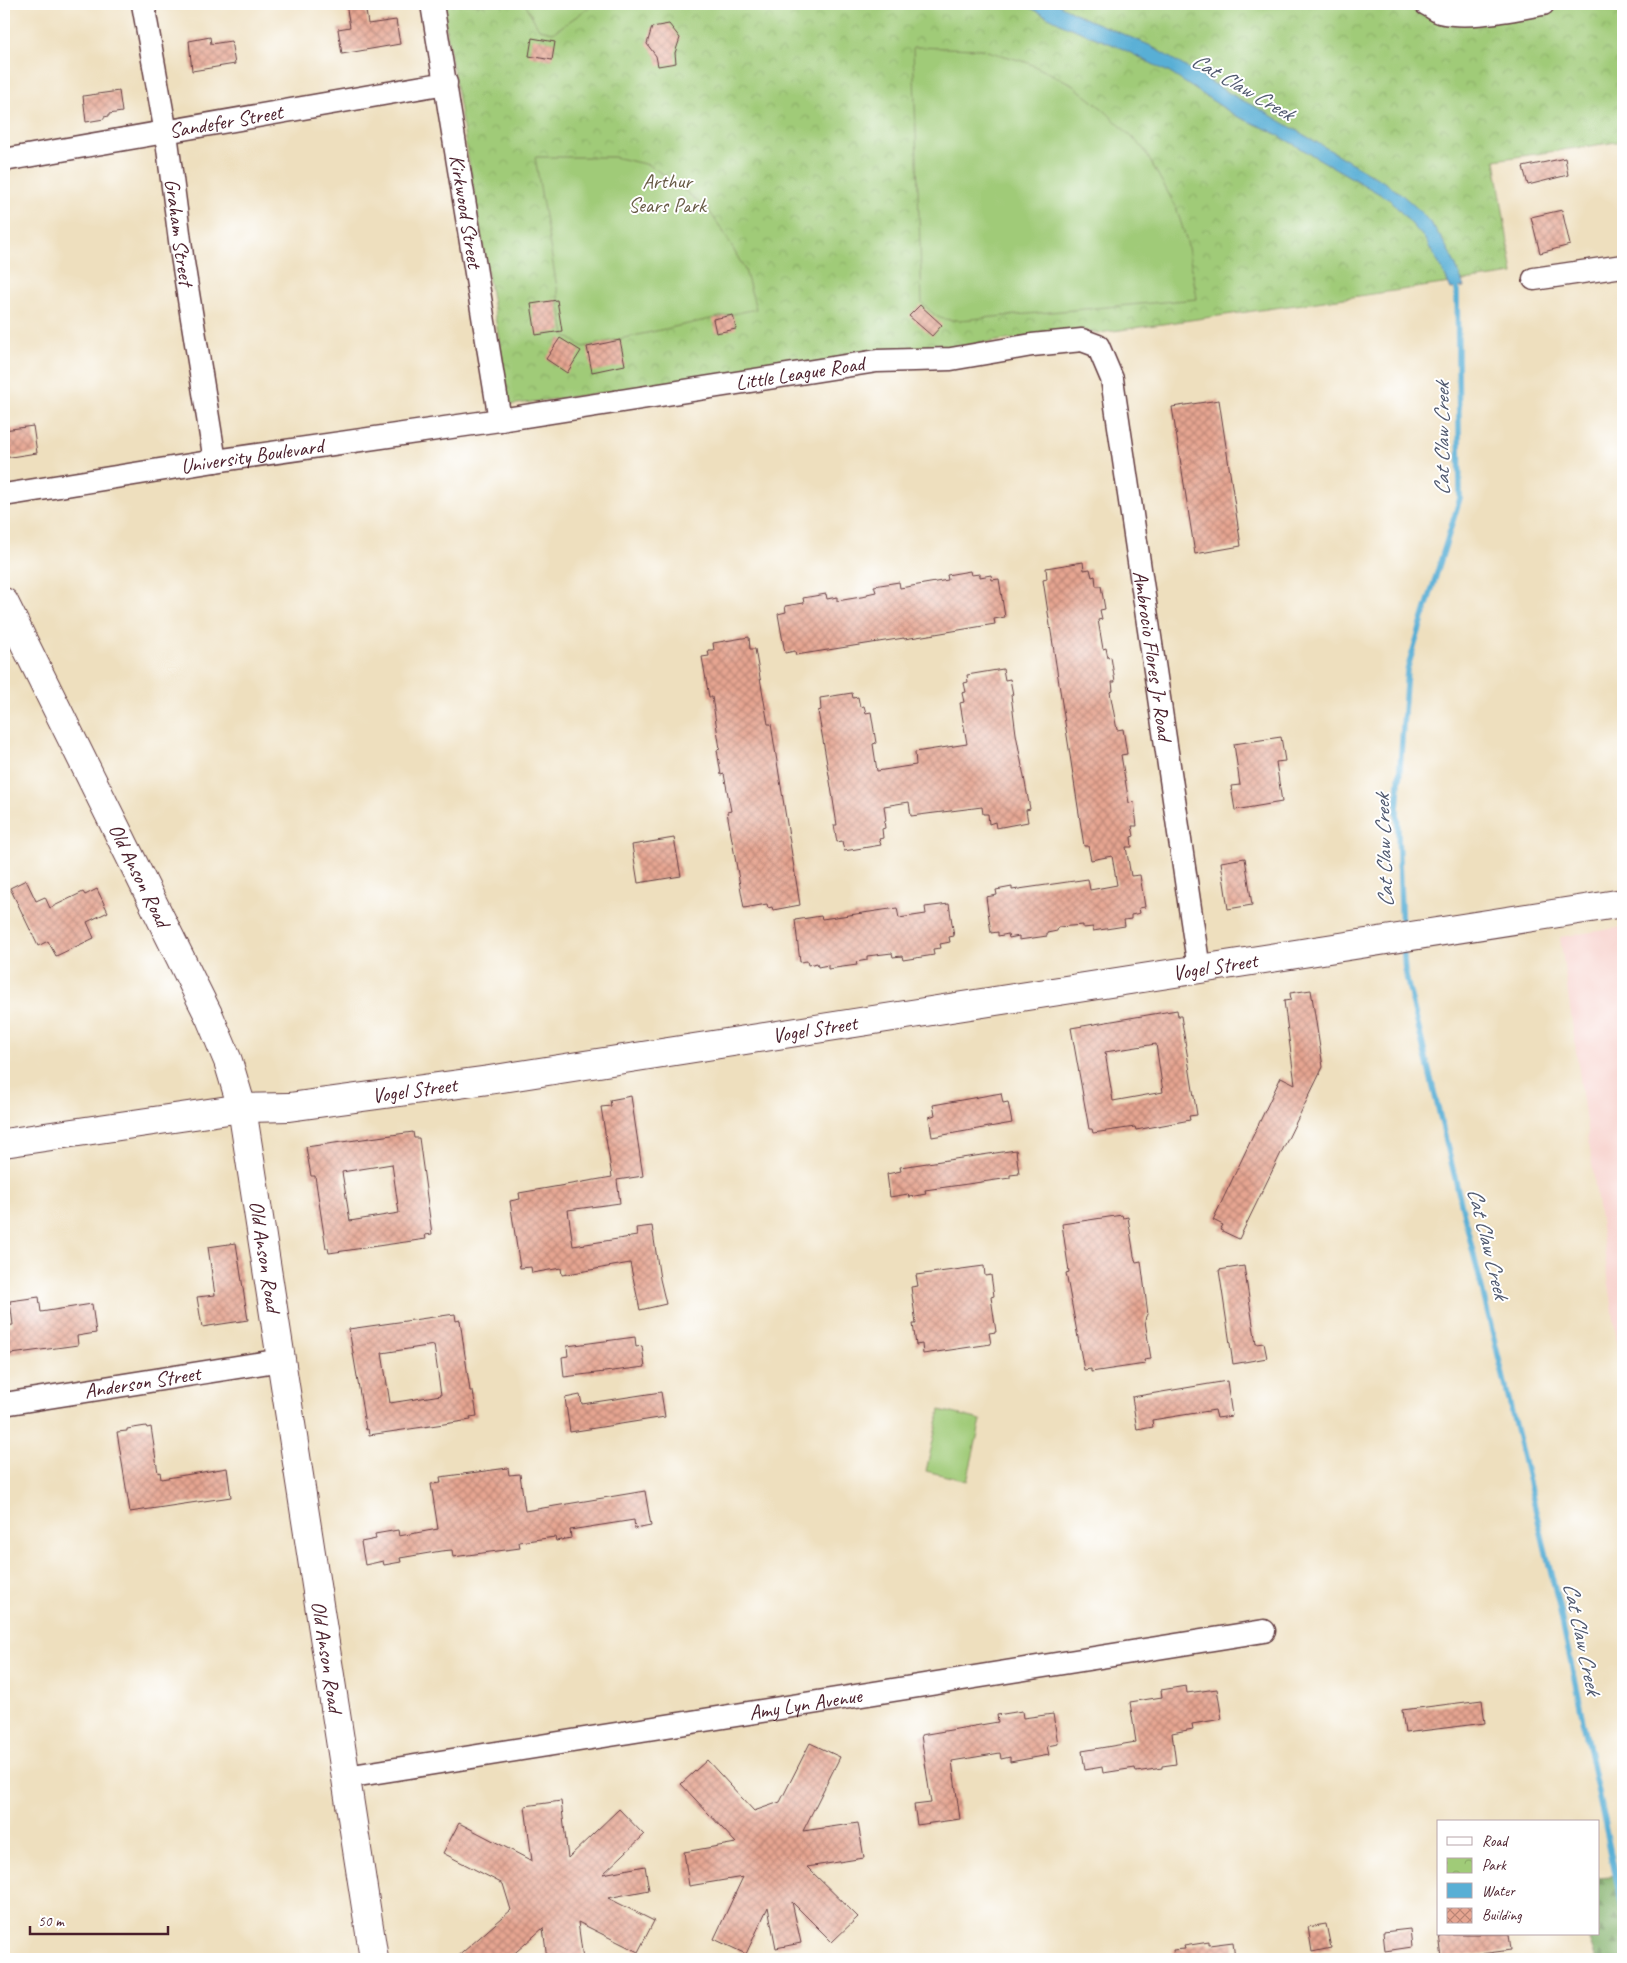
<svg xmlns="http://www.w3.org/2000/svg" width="1627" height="1963" font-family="Caveat,sans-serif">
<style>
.built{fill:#f7d0cb}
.forest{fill:url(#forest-firs);stroke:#65674a}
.park{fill:url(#park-crowns);stroke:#757552}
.pitch{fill:#a0cb78;stroke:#757552}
.water{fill:#59afd5;stroke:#526780}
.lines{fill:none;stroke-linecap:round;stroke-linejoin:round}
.stream{stroke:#59afd5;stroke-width:5.5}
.building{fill:url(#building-cross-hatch);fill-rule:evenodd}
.street-casing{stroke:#633c41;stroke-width:25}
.secondary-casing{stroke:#633c41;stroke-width:30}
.street{stroke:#fff;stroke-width:22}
.secondary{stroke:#fff;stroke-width:28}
.labels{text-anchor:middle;stroke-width:4;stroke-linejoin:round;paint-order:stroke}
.street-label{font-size:21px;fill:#4a1f2b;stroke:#fff}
.park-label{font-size:21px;fill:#685b46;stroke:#fff}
.water-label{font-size:22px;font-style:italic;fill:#50596f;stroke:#fff}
</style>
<defs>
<pattern id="forest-firs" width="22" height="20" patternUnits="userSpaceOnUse" patternTransform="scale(1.25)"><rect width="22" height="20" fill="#80af68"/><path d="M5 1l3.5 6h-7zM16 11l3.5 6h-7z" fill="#6b8e56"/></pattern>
<pattern id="park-crowns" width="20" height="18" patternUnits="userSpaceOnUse" patternTransform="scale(1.25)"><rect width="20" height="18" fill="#a0cb78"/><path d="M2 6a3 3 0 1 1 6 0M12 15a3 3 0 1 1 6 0" fill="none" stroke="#8bae68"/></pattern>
<pattern id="building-cross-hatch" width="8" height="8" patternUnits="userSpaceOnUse" patternTransform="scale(1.25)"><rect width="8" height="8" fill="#e6a591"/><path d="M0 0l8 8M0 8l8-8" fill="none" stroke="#bc8677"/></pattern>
</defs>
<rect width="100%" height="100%" fill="#fff"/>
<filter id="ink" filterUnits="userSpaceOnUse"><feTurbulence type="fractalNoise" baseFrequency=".02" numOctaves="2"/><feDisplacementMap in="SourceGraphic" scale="10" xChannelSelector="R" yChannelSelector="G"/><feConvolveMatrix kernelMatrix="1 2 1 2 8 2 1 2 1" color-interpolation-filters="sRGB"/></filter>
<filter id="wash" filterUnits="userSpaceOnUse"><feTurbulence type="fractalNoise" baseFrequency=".0096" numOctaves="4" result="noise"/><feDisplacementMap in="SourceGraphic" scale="20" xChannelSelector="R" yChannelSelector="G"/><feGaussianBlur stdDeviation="1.12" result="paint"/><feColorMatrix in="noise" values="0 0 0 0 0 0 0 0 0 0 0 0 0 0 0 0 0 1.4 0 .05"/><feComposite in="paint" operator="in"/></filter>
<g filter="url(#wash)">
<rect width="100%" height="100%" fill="#eedfbe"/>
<polygon class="built" points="1623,927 1623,1383 1560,937"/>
<polygon class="forest" points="1623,1875 1623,1959 1596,1959 1587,1934 1598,1934 1598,1877"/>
<polygon class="park" points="442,4 1623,4 1623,141 1495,160 1513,274 1099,333 1082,330 510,405"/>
<g class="pitch">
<polygon points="525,4 594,4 554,32 539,29"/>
<path d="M913,47L980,49L1026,62L1070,83L1104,110L1143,148L1176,207L1187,242L1197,299L960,320C937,320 938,318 922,303Z"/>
<polygon points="535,157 614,157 649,165 673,181 709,211 723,231 745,270 756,309 583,347 565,335"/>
<polygon points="940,1410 981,1420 967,1481 926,1471"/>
</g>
<path class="water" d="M1023,4H1057L1089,20L1149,45L1234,96L1265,112L1384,182C1425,209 1448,240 1464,287L1451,289L1442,269L1424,238L1390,200L1269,130L1236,116L1170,73L1119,47L1066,26Z"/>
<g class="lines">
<g class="stream">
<polyline points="1402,931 1397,810 1407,670 1460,498 1457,289 1454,282"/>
<polyline points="1403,945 1405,972 1558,1602 1623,1911"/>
</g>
</g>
<g id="blocks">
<g class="building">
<polygon points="346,4 365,4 368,24 396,20 400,44 342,54 338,29 350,27"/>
<polygon points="669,24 680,38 675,53 676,63 658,66 656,56 647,44 652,27"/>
<polygon points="210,37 211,44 231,41 235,64 192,71 189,41"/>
<polygon points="532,38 555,42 552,60 529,56"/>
<polygon points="119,91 122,112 109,114 109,116 104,117 104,119 86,122 83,96"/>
<polygon points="1565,158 1568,175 1528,185 1523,167"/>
<polygon points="1562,210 1570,245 1540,253 1531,217"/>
<polygon points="557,300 562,331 536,335 531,304"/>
<polygon points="920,305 942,325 932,336 909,316"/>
<polygon points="733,315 736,329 716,333 713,319"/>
<polygon points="560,338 581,351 567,373 546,359"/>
<polygon points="620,340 625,365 592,372 587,347"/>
<polygon points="1219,400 1241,546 1195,554 1172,407"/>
<polygon points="33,426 37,453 4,458 4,430"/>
<polygon points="1083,562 1084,570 1090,569 1092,577 1095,576 1096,586 1101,586 1105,609 1100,610 1102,619 1098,620 1103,649 1106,648 1108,658 1111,657 1115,682 1112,682 1113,691 1110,692 1117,730 1123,729 1127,754 1121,755 1129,803 1134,802 1137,826 1132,826 1134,836 1131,837 1132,847 1126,847 1131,876 1140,875 1145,907 1139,908 1140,913 1131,915 1131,919 1124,920 1125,926 1093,931 1093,927 1083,928 1083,925 1058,927 1057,931 1047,933 1047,936 1019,940 1019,936 1009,938 1008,934 998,936 998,932 991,933 986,897 997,895 996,890 1012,887 1012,890 1088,879 1090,890 1117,885 1112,856 1091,860 1088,846 1084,846 1043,580 1047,579 1046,568"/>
<polygon points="970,571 971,575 980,574 980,577 991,575 992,580 999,579 1005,617 994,619 995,624 923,636 904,639 904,638 796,655 795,651 785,653 778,614 786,612 785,606 804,603 803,598 826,594 827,599 837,597 837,601 867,596 867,594 876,592 874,586 899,582 900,588 948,580 947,575"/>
<polygon points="749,637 750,649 755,649 768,724 771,724 800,905 773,910 772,907 768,908 767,904 744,908 727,812 731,811 724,774 721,775 717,750 720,749 712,697 709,697 702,657 709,656 708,650 714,650 713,643"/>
<polygon points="1003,669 1005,680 1010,679 1013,695 1011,695 1016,734 1030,809 1026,810 1028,822 996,828 995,822 989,824 988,814 983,814 982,807 911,816 909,802 884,806 886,821 884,821 885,828 882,829 883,838 879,839 881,845 844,851 842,841 837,842 834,825 837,825 831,787 818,711 821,710 820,698 852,693 853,698 858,697 860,707 864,706 866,713 871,712 876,743 873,744 877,771 916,765 915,752 967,744 960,703 964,702 962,693 966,692 964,683 968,682 967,675"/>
<polygon points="1281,737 1285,761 1276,762 1282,802 1235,810 1231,786 1240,785 1234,744"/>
<polygon points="674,838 681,876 638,883 632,845"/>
<polygon points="1245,858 1252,905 1228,909 1221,862"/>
<polygon points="26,880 36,901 45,897 50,908 83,892 85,895 97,889 108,912 87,922 94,938 56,956 48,941 38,946 10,888"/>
<polygon points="949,904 954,936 949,937 950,942 940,944 941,948 933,949 934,955 903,960 902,956 893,957 892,953 867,956 867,960 856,962 857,965 828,969 828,965 818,967 817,963 808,965 807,961 800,962 795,920 821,916 822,919 897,908 899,918 926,914 925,907"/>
<polygon points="1311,990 1323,1067 1239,1239 1220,1230 1223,1225 1213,1220 1281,1077 1295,1084 1284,1001 1291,1000 1290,993"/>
<path d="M1177,1010L1178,1016H1181L1197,1115L1189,1116L1190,1120L1136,1130L1135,1127L1093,1133L1092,1129H1089L1071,1028ZM1156,1044L1163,1092L1113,1101L1105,1052Z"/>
<polygon points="1001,1093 1003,1103 1008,1102 1012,1123 932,1137 929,1117 935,1115 933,1105"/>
<polygon points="631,1096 643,1176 617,1180 620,1203 568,1210 573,1246 637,1236 636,1228 652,1226 660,1279 666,1304 640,1310 630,1263 562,1275 561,1268 532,1273 531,1267 520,1268 510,1201 520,1199 519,1193 612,1177 601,1107 611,1106 610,1100"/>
<path d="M413,1132L414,1138H419L432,1234L425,1235L426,1239L329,1253L328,1248H326L315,1176H311L306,1147ZM392,1164L399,1213L350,1221L342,1172Z"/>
<polygon points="1016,1150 1019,1174 1010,1175 1010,1178 925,1190 926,1194 909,1197 908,1194 890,1197 887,1174 901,1171 900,1167"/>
<polygon points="1122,1215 1123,1218 1128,1217 1134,1256 1136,1262 1141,1261 1148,1315 1146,1316 1145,1321 1151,1359 1144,1360 1145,1364 1091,1372 1091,1369 1084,1370 1066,1273 1069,1272 1062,1224"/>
<polygon points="236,1243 248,1320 202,1327 197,1297 215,1295 208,1247"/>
<polygon points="984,1266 985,1276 991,1275 994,1296 991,1297 996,1332 989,1333 991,1344 923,1354 922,1344 916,1345 913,1324 916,1324 911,1287 918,1286 916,1275"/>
<polygon points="1244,1266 1256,1344 1264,1343 1267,1358 1233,1364 1219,1270"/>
<polygon points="39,1297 41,1312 92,1304 96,1333 77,1336 78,1345 4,1355 4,1326 13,1325 10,1301"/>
<path d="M455,1314L456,1321L460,1320L470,1391H473L477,1416L470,1417L471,1420L369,1435L368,1429L366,1430L349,1329ZM434,1345L441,1395L390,1403L382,1353Z"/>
<polygon points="635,1337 636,1347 642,1346 645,1367 564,1377 562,1357 568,1356 567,1346"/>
<polygon points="1227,1381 1232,1416 1217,1418 1215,1410 1152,1420 1153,1427 1137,1430 1132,1397"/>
<polygon points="661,1392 665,1417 570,1432 565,1398 580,1395 582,1404"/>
<polygon points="146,1426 147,1428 151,1427 158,1473 160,1472 161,1479 227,1468 231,1497 130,1512 117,1432 127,1431 127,1429"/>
<polygon points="508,1468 509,1475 520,1474 525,1511 645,1491 651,1526 635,1529 634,1520 570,1530 571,1538 556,1541 555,1537 519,1542 520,1548 453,1557 452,1550 441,1551 400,1558 401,1562 384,1565 383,1561 365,1565 361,1542 376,1539 375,1534 398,1530 399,1536 438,1529 431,1484 441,1483 440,1477"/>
<polygon points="1186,1686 1187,1693 1217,1689 1222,1719 1192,1724 1193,1729 1172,1733 1176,1764 1162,1766 1162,1768 1136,1772 1135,1768 1103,1773 1102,1767 1085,1770 1082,1751 1136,1742 1130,1702 1162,1697 1161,1690"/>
<polygon points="1482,1700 1485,1723 1405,1733 1402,1710"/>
<polygon points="1022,1711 1023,1718 1053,1714 1058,1744 1047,1746 1049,1755 1010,1762 1010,1757 1001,1759 1000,1753 952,1761 960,1819 917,1825 914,1805 931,1803 921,1735 998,1722 997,1715"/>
<polygon points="810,1743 840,1757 803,1831 858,1823 864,1858 807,1867 858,1917 832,1942 792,1902 801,1943 776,1948 768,1907 746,1954 714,1939 743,1877 689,1886 684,1852 736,1843 681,1784 707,1760 754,1811 780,1802"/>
<polygon points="561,1801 568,1858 619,1809 644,1835 603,1874 645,1866 649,1890 608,1898 654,1921 638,1952 578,1922 583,1959 547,1959 543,1928 508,1959 455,1959 511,1910 503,1884 443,1853 459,1823 532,1861 525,1806"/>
<polygon points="1326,1924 1331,1948 1312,1952 1308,1927"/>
<polygon points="1410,1929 1412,1947 1385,1951 1383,1932"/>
<polygon points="1439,1934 1509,1934 1511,1950 1442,1959"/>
<polygon points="1209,1942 1209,1945 1233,1942 1235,1959 1174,1959 1173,1950 1185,1949 1184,1946"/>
</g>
</g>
</g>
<g filter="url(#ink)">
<use href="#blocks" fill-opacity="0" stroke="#633c41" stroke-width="1"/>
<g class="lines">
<g class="street-casing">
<g id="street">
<path id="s1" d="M143,4L166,133L182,256L215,461"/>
<path id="s2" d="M432,4L500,420"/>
<path d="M1426,4C1431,6 1435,10 1440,12C1470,19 1512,9 1543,4"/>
<path id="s3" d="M4,160L446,83"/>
<polyline points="1534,279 1623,266"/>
<path id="s4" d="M4,495L215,461L500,420L877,361L951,359L1032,345L1082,340L1098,346L1112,379L1199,969"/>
<path id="s5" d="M4,1404L282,1360"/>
<path id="s6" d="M346,1777L1264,1631"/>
</g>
</g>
<g class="secondary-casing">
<g id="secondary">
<path id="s7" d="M4,602L210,1018L228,1061L242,1108L374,1959"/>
<path id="s8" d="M4,1143L242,1108L289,1107L489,1080L1623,903"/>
</g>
</g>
<use href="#street" class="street"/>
<use href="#secondary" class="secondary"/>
</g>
</g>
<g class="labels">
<g class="street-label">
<text dy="7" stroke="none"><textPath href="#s3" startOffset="225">Sandefer Street</textPath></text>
<text dy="7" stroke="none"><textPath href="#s2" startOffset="210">Kirkwood Street</textPath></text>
<text dy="7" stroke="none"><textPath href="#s1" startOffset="231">Graham Street</textPath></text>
<text dy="7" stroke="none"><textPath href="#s4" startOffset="805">Little League Road</textPath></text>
<text dy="7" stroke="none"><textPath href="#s4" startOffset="251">University Boulevard</textPath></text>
<text dy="7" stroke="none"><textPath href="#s4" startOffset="1422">Ambrocio Flores Jr Road</textPath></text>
<text dy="7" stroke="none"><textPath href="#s7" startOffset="305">Old Anson Road</textPath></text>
<text dy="7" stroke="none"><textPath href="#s8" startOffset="1224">Vogel Street</textPath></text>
<text dy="7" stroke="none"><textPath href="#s8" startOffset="819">Vogel Street</textPath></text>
<text dy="7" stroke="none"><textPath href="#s8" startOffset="414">Vogel Street</textPath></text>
<text dy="7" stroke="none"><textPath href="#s7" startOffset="710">Old Anson Road</textPath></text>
<text dy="7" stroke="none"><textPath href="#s5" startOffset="140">Anderson Street</textPath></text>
<text dy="7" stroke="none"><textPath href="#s7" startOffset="1115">Old Anson Road</textPath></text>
<text dy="7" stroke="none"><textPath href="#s6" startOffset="465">Amy Lyn Avenue</textPath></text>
</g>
<g class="park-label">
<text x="667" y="188">Arthur<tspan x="667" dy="24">Sears Park</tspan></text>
</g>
<g class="water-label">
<text transform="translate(1243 86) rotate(30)" y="8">Cat Claw Creek</text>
<text transform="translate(1441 439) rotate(-90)" y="8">Cat Claw Creek</text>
<text transform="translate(1383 851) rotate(-92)" y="8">Cat Claw Creek</text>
<text transform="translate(1489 1243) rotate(76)" y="8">Cat Claw Creek</text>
<text transform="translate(1583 1638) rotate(78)" y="8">Cat Claw Creek</text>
</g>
</g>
<rect width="1627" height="1963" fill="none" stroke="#fff" stroke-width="20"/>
<rect x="1437" y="1820" width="162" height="115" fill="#ffffff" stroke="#b7a5aa"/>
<rect x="1447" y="1837" width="25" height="8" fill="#ffffff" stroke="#b7a5aa"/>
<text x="1482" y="1846" font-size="15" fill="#4a1f2b">Road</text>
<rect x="1447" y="1858" width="25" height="15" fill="url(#park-crowns)" stroke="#b7a5aa"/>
<text x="1482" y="1870" font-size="15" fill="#4a1f2b">Park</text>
<rect x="1447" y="1883" width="25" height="15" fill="#59afd5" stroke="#b7a5aa"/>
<text x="1482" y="1896" font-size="15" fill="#4a1f2b">Water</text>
<rect x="1447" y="1908" width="25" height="15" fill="url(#building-cross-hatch)" stroke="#b7a5aa"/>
<text x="1482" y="1920" font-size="15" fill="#4a1f2b">Building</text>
<path d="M30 1926v8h138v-8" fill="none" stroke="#4a1f2b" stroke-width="2.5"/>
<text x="38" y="1926" font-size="15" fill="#4a1f2b" stroke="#ffffff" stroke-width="4" paint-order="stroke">50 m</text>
</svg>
